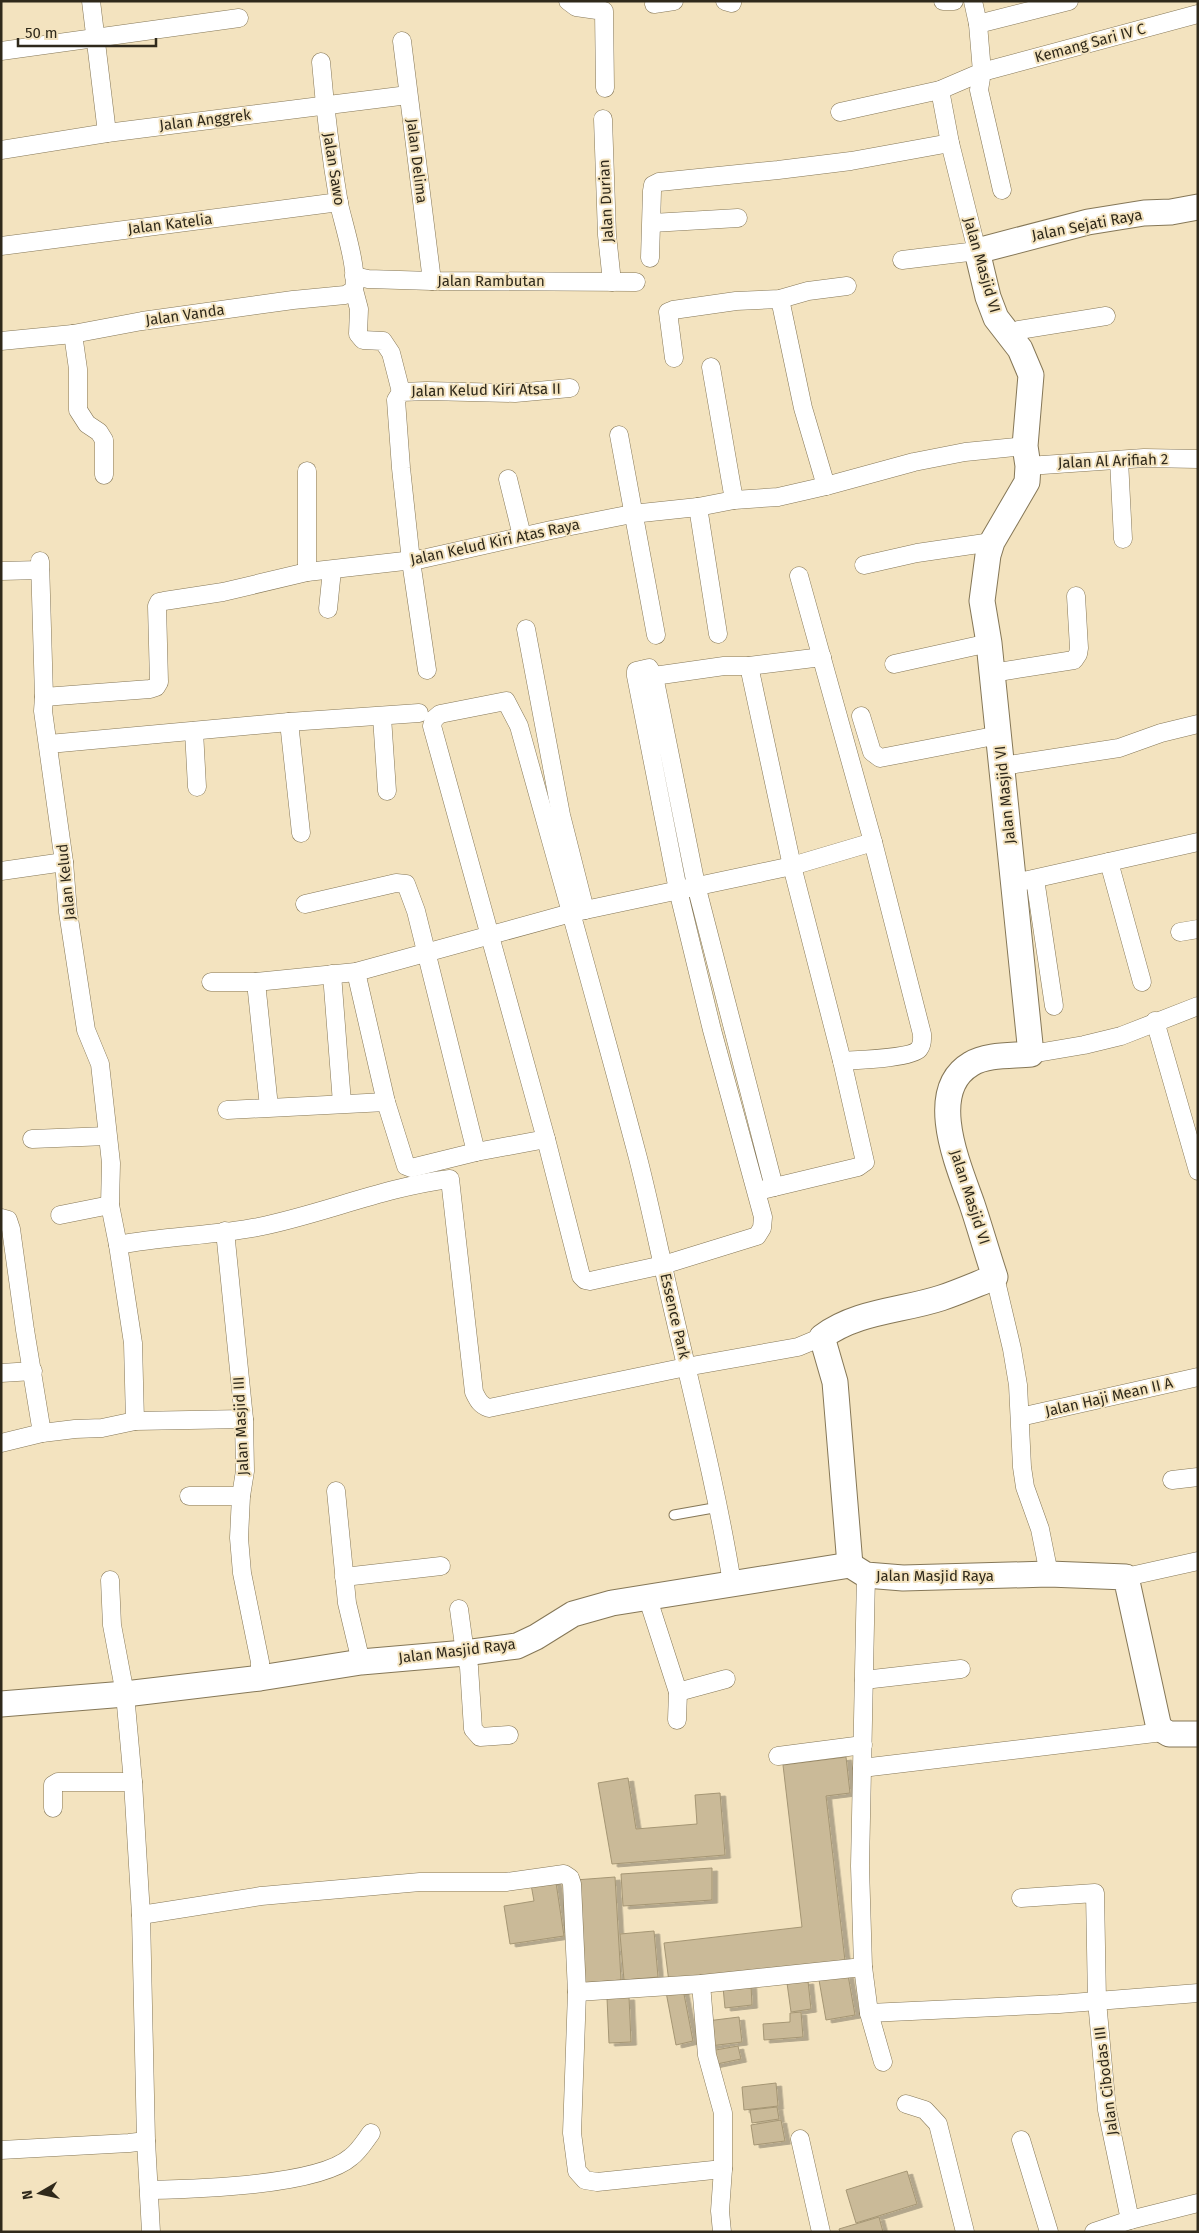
<svg xmlns="http://www.w3.org/2000/svg" width="1199" height="2233" font-family="'Fira Sans',sans-serif">
<style>
.building{fill:#caba98;stroke:#a59674;filter:url(#shadow)}
.lines{fill:none;stroke-linecap:round;stroke-linejoin:round}
.lane-casing{stroke:#857757;stroke-width:11}
.street-casing{stroke:#857757;stroke-width:19}
.secondary-casing{stroke:#857757;stroke-width:27}
.lane{stroke:#fff;stroke-width:9}
.street{stroke:#fff;stroke-width:18}
.secondary{stroke:#fff;stroke-width:25}
.labels{text-anchor:middle;stroke-width:4;stroke-linejoin:round;paint-order:stroke}
.street-label{font-size:15px;fill:#2f291b;stroke:#f3e3bf}
</style>
<defs>
<filter id="shadow"><feDropShadow dx="5.5" dy="3" stdDeviation="0" flood-color="#0004"/></filter>
</defs>
<rect width="100%" height="100%" fill="#f3e3bf"/>
<g class="building">
<polygon points="846,1757 850,1793 826,1796 845,1961 669,1982 664,1943 802,1927 783,1765"/>
<polygon points="628,1778 636,1829 697,1824 695,1795 720,1793 725,1855 612,1864 598,1783"/>
<polygon points="712,1868 712,1900 623,1906 621,1874"/>
<polygon points="555,1876 564,1936 510,1944 504,1906 534,1901 530,1879"/>
<polygon points="615,1877 621,1980 582,1983 575,1880"/>
<polygon points="654,1931 658,1977 624,1980 620,1934"/>
<polygon points="848,1975 855,2015 826,2020 819,1980"/>
<polygon points="808,1981 811,2009 791,2012 787,1983"/>
<polygon points="751,1985 752,2005 725,2008 723,1987"/>
<polygon points="683,1989 693,2041 676,2045 666,1992"/>
<polygon points="629,1997 631,2042 609,2043 607,1998"/>
<polygon points="801,2012 803,2037 764,2040 763,2024 790,2022 790,2013"/>
<polygon points="739,2017 742,2042 710,2046 707,2021"/>
<polygon points="738,2046 741,2059 712,2065 710,2051"/>
<polygon points="776,2083 778,2106 744,2110 742,2087"/>
<polygon points="777,2107 779,2119 752,2123 750,2110"/>
<polygon points="781,2120 785,2141 754,2145 751,2125"/>
<polygon points="907,2171 917,2204 856,2223 846,2190"/>
<polygon points="879,2217 883,2232 840,2232 839,2229"/>
</g>
<g class="lines">
<g class="lane-casing">
<polyline id="lane" points="674,1515 719,1507"/>
</g>
<g class="street-casing">
<g id="street">
<polyline points="91,1 107,133"/>
<polyline points="568,1 576,7 604,11 605,88"/>
<polyline points="725,1 732,3"/>
<polyline points="943,1 954,1"/>
<polyline points="654,4 674,1"/>
<polyline points="978,24 1069,1"/>
<polyline points="402,41 432,281"/>
<polyline points="1,51 239,18"/>
<polyline points="840,112 940,90 982,72 978,24 973,1"/>
<polyline points="603,119 607,235 612,282"/>
<polyline points="1,150 107,133 408,95"/>
<polyline points="1002,190 979,90 982,72 1198,14"/>
<polyline points="652,223 738,218"/>
<polyline points="1,246 339,202"/>
<polyline points="650,258 652,191 653,185 659,182 778,170 851,161 950,143"/>
<polyline points="902,260 977,251 950,143 940,90"/>
<polyline points="354,276 368,279 432,281 636,282"/>
<polyline points="354,290 359,309 358,334 363,340 383,341 391,353 401,392"/>
<polyline points="780,299 803,408 826,486"/>
<polyline points="73,334 78,369 78,410 87,424 99,432 104,440 104,475"/>
<polyline points="1009,335 1019,330 1106,316"/>
<path d="M1,341L73,334L142,321L293,300L345,295L354,290C358,269 344,226 339,204C331,157 325,110 321,62"/>
<polyline points="674,358 668,312 673,310 736,301 780,299 808,291 847,286"/>
<polyline points="711,367 734,500"/>
<polyline points="619,435 656,635"/>
<polyline points="1119,460 1123,539"/>
<polyline points="1028,466 1144,458 1198,459"/>
<polyline points="508,479 522,536"/>
<polyline points="698,507 718,634"/>
<polyline points="40,561 44,697 43,711 64,862 68,912 86,1030 100,1064 111,1163 110,1205 118,1245 133,1343 135,1421"/>
<polyline points="864,565 917,553 992,542"/>
<polyline points="1,571 40,570"/>
<polyline points="307,572 307,471"/>
<path d="M799,576L873,842L922,1034C922,1039 923,1044 919,1049C912,1058 856,1060 842,1061"/>
<polyline points="328,609 332,570"/>
<polyline points="526,629 561,815 585,910"/>
<polyline points="894,664 989,643"/>
<polyline points="749,666 792,866 842,1061 865,1162 858,1167 762,1190"/>
<polyline points="427,670 411,561 401,468 396,400 401,392 427,391 515,393 570,388"/>
<polyline points="992,673 1074,660 1078,654 1079,648 1076,596"/>
<polyline points="654,676 724,666 749,666 822,657"/>
<polyline points="44,697 150,689 156,687 159,682 157,606 159,602 164,601 223,592 307,572 422,559 551,530 632,514 698,507 734,500 778,497 826,486 914,462 965,452 1025,446"/>
<polyline points="861,716 872,752 880,758 999,735"/>
<polyline points="382,717 387,791"/>
<polyline points="289,722 301,833"/>
<polyline points="194,731 197,787"/>
<polyline points="49,744 289,722 419,713"/>
<polyline points="1002,766 1119,748 1161,733 1198,724"/>
<polyline points="1109,862 1142,982"/>
<polyline points="1,871 64,862"/>
<polyline points="1035,879 1054,1006"/>
<polyline points="1015,883 1198,842"/>
<polyline points="305,904 396,883 406,884 416,911 476,1152"/>
<polyline points="1180,932 1198,929"/>
<polyline points="356,972 386,1102 406,1166 411,1168 476,1152 546,1139"/>
<polyline points="332,974 342,1103"/>
<polyline points="211,982 256,982 356,972 571,913 792,866 873,842"/>
<polyline points="256,982 269,1107"/>
<polyline points="1155,1021 1198,1171"/>
<polyline points="1031,1054 1084,1045 1121,1036 1198,1006"/>
<polyline points="227,1110 386,1102"/>
<polyline points="32,1139 107,1136"/>
<polyline points="60,1215 110,1205"/>
<polyline points="1,1218 8,1220 11,1229 25,1330 42,1433"/>
<polyline points="225,1231 244,1419 245,1471 241,1496 239,1538 242,1573 260,1662 260,1678"/>
<path d="M118,1245C164,1236 212,1236 258,1227C323,1214 384,1187 450,1179L474,1392C478,1400 480,1405 489,1408L686,1367L798,1347L822,1337"/>
<polyline points="995,1277 1012,1349 1018,1385 1022,1467 1025,1487 1040,1529 1049,1574"/>
<polyline points="1,1373 33,1371"/>
<polyline points="1020,1417 1198,1377"/>
<polyline points="1,1443 42,1433 75,1429 102,1428 135,1421 244,1419"/>
<polyline points="1172,1480 1198,1477"/>
<polyline points="336,1491 347,1603 361,1662"/>
<polyline points="189,1496 241,1496"/>
<polyline points="866,1575 860,1866 863,1967 869,2013 883,2062"/>
<polyline points="344,1577 441,1566"/>
<polyline points="1126,1577 1198,1561"/>
<polyline points="110,1580 112,1625 125,1694 133,1782 141,1915 146,2141 151,2232"/>
<path d="M732,1583C717,1490 694,1401 673,1310C661,1259 651,1209 638,1158C600,1014 559,870 519,726L506,701L440,714L434,719L432,726L546,1139L581,1276L585,1280L590,1281L663,1265L757,1236L762,1228L763,1217L712,1030L678,890L636,676V671L649,668L654,676L696,885L774,1187"/>
<polyline points="647,1596 678,1692 677,1720"/>
<polyline points="459,1609 465,1653 469,1667 473,1729 480,1737 509,1735"/>
<polyline points="864,1680 961,1669"/>
<polyline points="678,1692 726,1679"/>
<polyline points="778,1756 863,1745"/>
<polyline points="862,1768 1163,1732"/>
<polyline points="53,1808 53,1785 58,1782 133,1782"/>
<polyline points="1021,1898 1095,1893 1097,2001 1107,2110 1130,2220"/>
<polyline points="141,1915 261,1896 420,1882 506,1882 564,1874 570,1878 572,1884 577,1992 572,2133 577,2171 585,2180 597,2182 723,2169"/>
<polyline points="701,1984 707,2055 723,2113 723,2169 720,2211 722,2232"/>
<polyline points="577,1992 701,1984 863,1967"/>
<polyline points="869,2013 1059,2004 1198,1993"/>
<polyline points="906,2104 925,2110 938,2124 965,2232"/>
<polyline points="800,2139 821,2232"/>
<polyline points="1021,2140 1049,2232"/>
<polyline points="1,2150 129,2143 146,2141"/>
<path d="M149,2190C194,2189 318,2186 351,2157C359,2151 365,2141 371,2133"/>
<polyline points="1094,2232 1130,2220 1198,2203"/>
</g>
</g>
<g class="secondary-casing">
<g id="secondary">
<path d="M850,1565L835,1382L822,1337C857,1311 901,1311 941,1298C959,1292 977,1284 995,1277C987,1253 980,1228 972,1204C959,1167 925,1091 971,1064C987,1054 1013,1056 1031,1054L989,643L982,601L988,555L992,542L1027,482L1028,466L1025,446L1031,375L1020,349L996,318L988,297L977,251L1088,222L1144,213L1171,212L1198,207"/>
<polyline points="1,1704 125,1694 260,1678 361,1662 465,1653 517,1646 536,1637 573,1614 612,1603 850,1565 866,1575 903,1578 1049,1574 1126,1577 1159,1728 1169,1734 1198,1734"/>
</g>
</g>
<use href="#lane" class="lane"/>
<use href="#street" class="street"/>
<use href="#secondary" class="secondary"/>
</g>
<g class="labels">
<g class="street-label">
<text transform="translate(1090 43) rotate(-15)" y="5">Kemang Sari IV C</text>
<text transform="translate(205 120) rotate(-7)" y="5">Jalan Anggrek</text>
<text transform="translate(417 161) rotate(83)" y="5">Jalan Delima</text>
<text transform="translate(334 169) rotate(81)" y="5">Jalan Sawo</text>
<text transform="translate(606 201) rotate(-93)" y="5">Jalan Durian</text>
<text transform="translate(170 224) rotate(-7)" y="5">Jalan Katelia</text>
<text transform="translate(1087 225) rotate(-11)" y="5">Jalan Sejati Raya</text>
<text transform="translate(982 265) rotate(74)" y="5">Jalan Masjid VI</text>
<text x="491" y="286">Jalan Rambutan</text>
<text transform="translate(185 315) rotate(-8)" y="5">Jalan Vanda</text>
<text transform="translate(486 390) rotate(-1)" y="5">Jalan Kelud Kiri Atsa II</text>
<text transform="translate(1113 461) rotate(-2)" y="5">Jalan Al Arifiah 2</text>
<text transform="translate(495 542) rotate(-12)" y="5">Jalan Kelud Kiri Atas Raya</text>
<text transform="translate(1005 795) rotate(-96)" y="5">Jalan Masjid VI</text>
<text transform="translate(66 882) rotate(-96)" y="5">Jalan Kelud</text>
<text transform="translate(970 1197) rotate(72)" y="5">Jalan Masjid VI</text>
<text transform="translate(675 1316) rotate(77)" y="5">Essence Park</text>
<text transform="translate(1109 1397) rotate(-13)" y="5">Jalan Haji Mean II A</text>
<text transform="translate(241 1426) rotate(-93)" y="5">Jalan Masjid III</text>
<text x="935" y="1581">Jalan Masjid Raya</text>
<text transform="translate(457 1651) rotate(-7)" y="5">Jalan Masjid Raya</text>
<text transform="translate(1106 2081) rotate(-97)" y="5">Jalan Cibodas III</text>
</g>
</g>
<rect width="1199" height="2233" fill="none" stroke="#2f291b" stroke-width="5"/>
<g transform="translate(40 2193) rotate(261)" stroke="#f3e3bf" stroke-width="4" paint-order="stroke">
<path d="M0-4L9 19L0 12L-9 19Z" fill="#2f291b"/>
<text y="-8" font-size="14" font-weight="bold" text-anchor="middle" fill="#2f291b">N</text>
</g>
<path d="M18 38v8h138v-8" fill="none" stroke="#2f291b" stroke-width="2.5"/>
<text x="25" y="38" font-size="15" fill="#2f291b" stroke="#f3e3bf" stroke-width="4" paint-order="stroke">50 m</text>
</svg>
